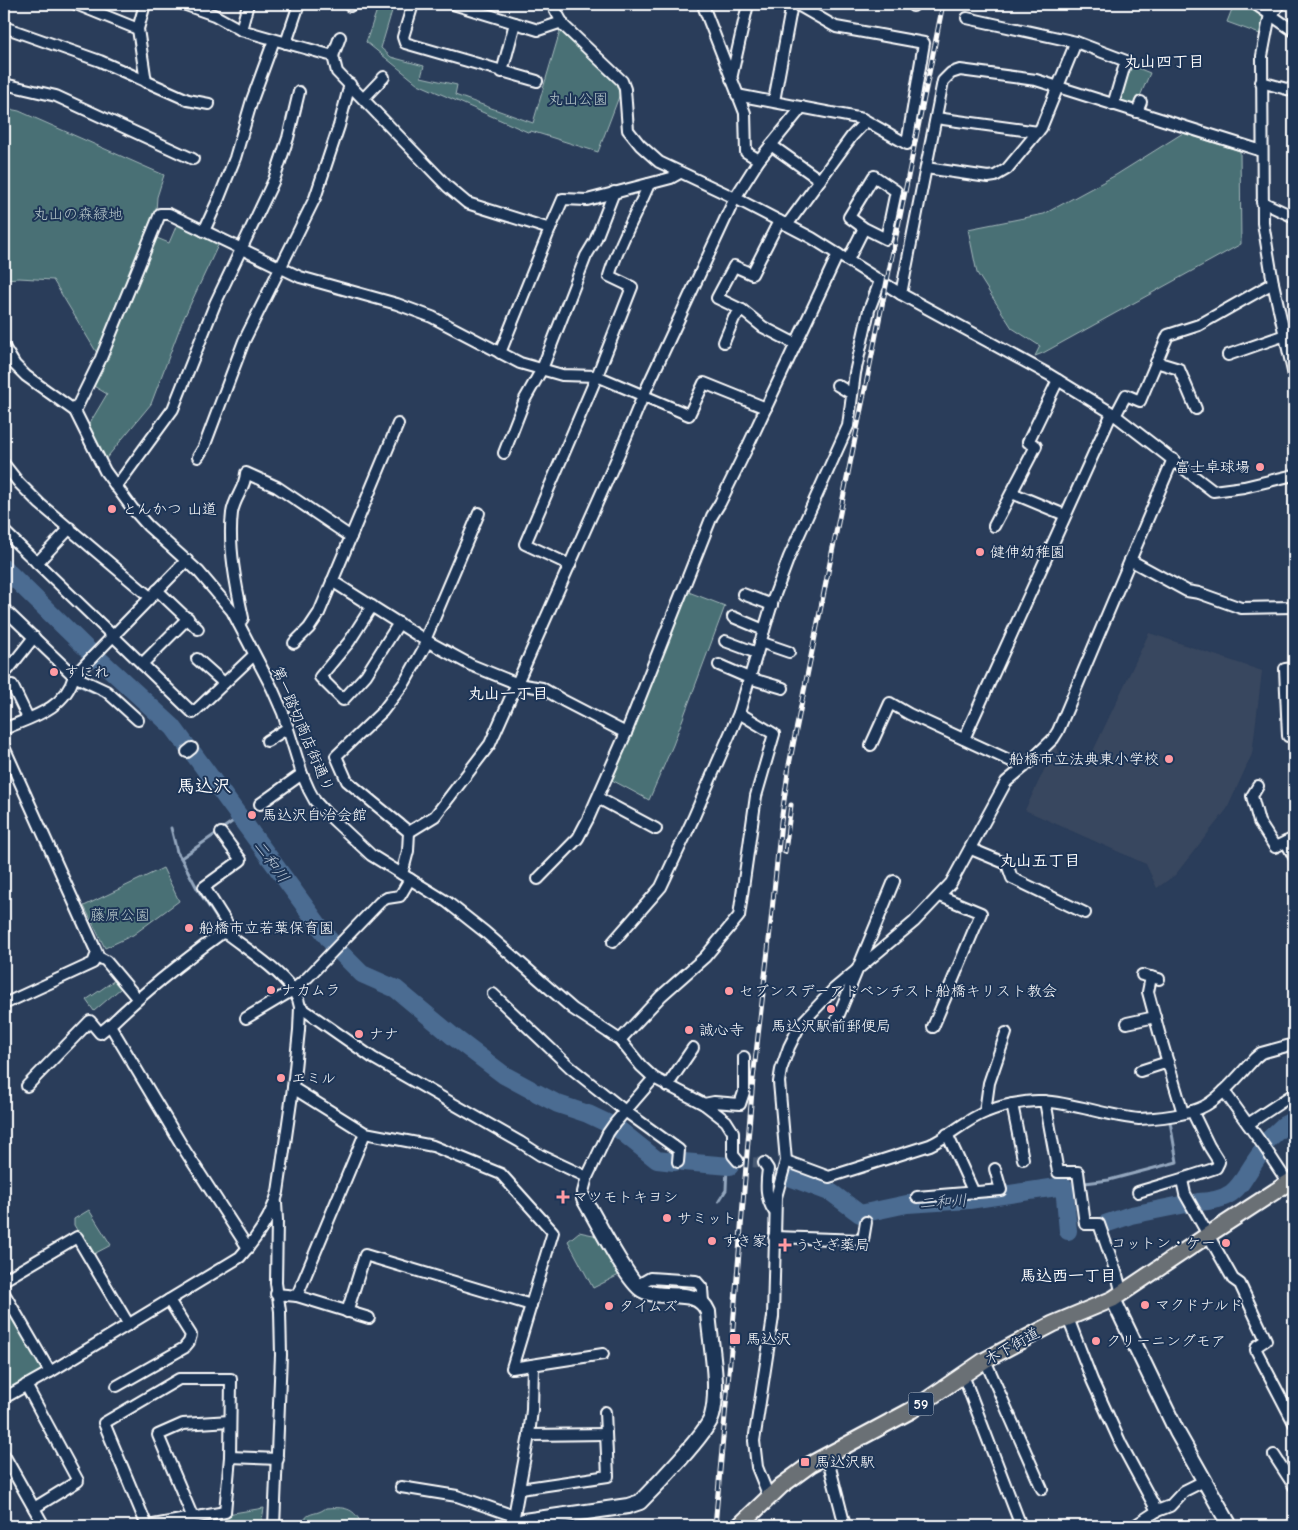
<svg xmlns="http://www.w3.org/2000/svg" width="1298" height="1530" font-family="'Comic Neue','Klee One',sans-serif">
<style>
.built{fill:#39475e}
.green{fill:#487075;stroke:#a4b8ba}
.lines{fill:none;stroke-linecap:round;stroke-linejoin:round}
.stream{stroke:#94a7be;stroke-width:3}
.river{stroke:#4c6c92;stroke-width:18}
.street-tunnel{stroke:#4a5a73;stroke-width:10;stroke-dasharray:10 5;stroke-linecap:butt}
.street-casing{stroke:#fff;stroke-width:14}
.secondary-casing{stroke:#fff;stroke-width:18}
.primary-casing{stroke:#fff;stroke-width:19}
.street{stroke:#1d3557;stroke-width:10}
.secondary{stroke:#1d3557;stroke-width:14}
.primary{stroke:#6b6f74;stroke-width:15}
.rail-casing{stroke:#fff;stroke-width:5}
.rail{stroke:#1d3557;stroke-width:3;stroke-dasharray:9;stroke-linecap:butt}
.poi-dot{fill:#ff9aa2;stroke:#1d3557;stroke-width:2}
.labels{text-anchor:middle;stroke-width:4;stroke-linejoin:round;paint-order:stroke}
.shield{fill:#1d3557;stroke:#bbc2cd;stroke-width:1}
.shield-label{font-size:14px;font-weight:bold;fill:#fff}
.park-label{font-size:15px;fill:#b6c6c8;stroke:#1d3557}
.poi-label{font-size:15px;fill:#fff;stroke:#1d3557;text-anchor:start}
.street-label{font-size:15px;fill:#fff;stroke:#1d3557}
.neighbourhood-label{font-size:16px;font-weight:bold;fill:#fff;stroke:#1d3557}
.water-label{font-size:16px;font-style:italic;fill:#b7c4d3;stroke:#1d3557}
.quarter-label{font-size:18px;font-weight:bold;fill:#fff;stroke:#1d3557}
</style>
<rect width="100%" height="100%" fill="#2a3d5a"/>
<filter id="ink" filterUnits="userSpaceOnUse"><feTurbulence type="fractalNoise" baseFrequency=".02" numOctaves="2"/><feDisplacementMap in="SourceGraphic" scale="10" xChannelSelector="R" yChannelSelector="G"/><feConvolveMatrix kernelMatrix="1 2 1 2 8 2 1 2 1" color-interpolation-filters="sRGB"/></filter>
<g filter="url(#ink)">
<polygon class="built" points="1149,633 1262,671 1252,754 1227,809 1175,875 1157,888 1146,864 1025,810 1048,762 1041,757 1055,745 1059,753 1086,766"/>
<g class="green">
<polygon points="379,4 394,4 381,48 391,57 424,66 421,77 457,85 455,95 533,123 560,31 616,82 620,94 598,152 531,131 530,133 418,84 366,42"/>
<polygon points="1234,4 1249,4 1266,16 1260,34 1227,22"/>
<polygon points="1128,64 1150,73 1135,108 1116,103"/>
<polygon points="4,108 19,111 164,175 157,197 156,211 147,234 169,243 178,222 220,241 182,322 151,404 104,461 88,426 107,394 92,385 103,363 53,280 19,278 4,279"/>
<polygon points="1183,133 1240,151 1241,244 1043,353 1035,356 1040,346 1012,328 977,273 968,229 1044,214 1116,175"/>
<polygon points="686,591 725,606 673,745 649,800 610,779"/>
<polygon points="163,868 179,901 133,935 105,948 84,906"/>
<polygon points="115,980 121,988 94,1011 86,1000"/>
<polygon points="89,1210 111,1245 92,1255 74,1225 74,1219"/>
<polygon points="579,1232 598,1236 619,1275 593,1288 568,1241"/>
<polygon points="4,1299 46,1370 4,1394"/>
<polygon points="264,1508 261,1526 221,1526 221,1515"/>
<path d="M326,1508C344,1507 353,1507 361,1523L373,1526H301C308,1509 314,1517 326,1508Z"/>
</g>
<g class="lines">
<g class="stream">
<polyline points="78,685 109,699"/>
<polyline points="171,828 177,852 181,858"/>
<polyline points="222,829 239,817"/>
<polyline points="217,833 181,858 198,890 221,925"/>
<polyline points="1085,1183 1109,1180 1177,1162 1170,1122"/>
<polyline points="719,1201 726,1190 727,1166"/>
</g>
<g class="river">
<polyline points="4,568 90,652"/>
<polyline points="100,660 173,727 187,746"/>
<polyline points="193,753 334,946"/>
<polyline points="339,951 362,974 396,989 455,1038 504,1075 530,1089"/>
<polyline points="537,1093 558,1104 588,1114 607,1123"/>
<polyline points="617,1128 657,1160 675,1162"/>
<polyline points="1266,1142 1284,1125 1294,1120"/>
<polyline points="683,1162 730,1166"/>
<polyline points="787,1176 832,1193 860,1214 907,1204 969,1200 1064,1186 1068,1231"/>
<path d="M1198,1202C1241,1200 1239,1182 1261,1153"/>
<polyline points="1105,1224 1131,1215 1186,1204"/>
</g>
<polyline class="street-tunnel" points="738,1161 764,1163"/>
<g class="street-casing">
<g id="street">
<polyline points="76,4 138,29"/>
<polyline points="145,4 138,29 146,82"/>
<polyline points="183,4 214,15 241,30 333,56 337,72 448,187 467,203 550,229 563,199 587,200 671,178 680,173"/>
<polyline points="413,4 403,37 405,43 537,81"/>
<polyline points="453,4 538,30 562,22"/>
<polyline points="552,4 564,26 622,81 625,89 628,130 640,145 659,162 735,198 812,238 901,294 1048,374 1112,413 1213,491 1244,487 1294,475"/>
<polyline points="705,4 704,8 745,113 746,152 759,160"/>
<polyline points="1255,4 1294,31"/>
<polyline points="1279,4 1274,12 1270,14 1262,56 1263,223 1273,283 1294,376"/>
<polyline points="350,6 351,4"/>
<polyline points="913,6 913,4"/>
<polyline points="967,18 1076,42 1126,61 1113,105"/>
<polyline points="4,27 100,61 188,100 209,104"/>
<polyline points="241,30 248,4"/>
<polyline points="286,43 299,4"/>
<polyline points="333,56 340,37"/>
<polyline points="502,72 515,23"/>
<polyline points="731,79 748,4"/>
<polyline points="1261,82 1294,91"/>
<polyline points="4,84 56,96 193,159"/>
<polyline points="737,95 863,119 907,144 924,43 836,27 796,4"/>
<polyline points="364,98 384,77"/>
<polyline points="774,101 792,4"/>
<polyline points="1137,112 1141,102"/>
<polyline points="936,118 1038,132"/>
<polyline points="771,145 820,180"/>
<polyline points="926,168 988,177 995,176 1007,169 1041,128 1076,42"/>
<polyline points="1262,202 1294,217"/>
<polyline points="779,221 752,274 734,266 717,298 742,310 763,327 796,344"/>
<polyline points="787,225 852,136 866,121"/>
<polyline points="204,231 219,198 235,158 252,100 274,40"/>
<polyline points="848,260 864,228 849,217 874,176 896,191 886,239 864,228"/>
<polyline points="901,294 943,81 951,73 960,70 1036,80 1262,151"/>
<polyline points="724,342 734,318 742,310"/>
<polyline points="4,347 15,365 26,376 75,411 105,471 132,508 148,526 199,572 232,611 272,688 283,713 302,774 309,790 315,801 325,812 371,855 447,902 485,932 573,1009 620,1040 641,1066 654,1078 704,1104 726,1121 733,1132 733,1155 738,1161"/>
<polyline points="500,353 550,229"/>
<polyline points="1228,355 1285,335"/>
<polyline points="1156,362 1179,369 1196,409"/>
<polyline points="837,385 852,394"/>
<polyline points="75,411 101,358 160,214 169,214 300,277 397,304 432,317 520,363 562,375 597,376 689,415 704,383 766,408"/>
<polyline points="1115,416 1126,395 1140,401 1168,335 1199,325 1273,283"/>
<polyline points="504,453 525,399 542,369 586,256 595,241 614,192"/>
<polyline points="198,457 204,447 244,341 315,198 339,126 350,84"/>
<polyline points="4,464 19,483 40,504 150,597"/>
<polyline points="116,487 173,409 215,304 274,180 288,138 299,92"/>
<polyline points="1012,493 1065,515"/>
<polyline points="994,526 1036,446 1028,442 1058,380"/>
<polyline points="4,531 193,713 254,655"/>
<polyline points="1130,560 1187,591 1199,593 1241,608 1294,607"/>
<polyline points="37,563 70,528"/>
<path d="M570,565L525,544L597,376L632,287L609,276C619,243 636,215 649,184"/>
<polyline points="332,581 425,640 471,665 518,684 542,688 564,701 626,733"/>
<polyline points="157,590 198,629"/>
<polyline points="743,594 772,605"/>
<polyline points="372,606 349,642 320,677 343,700 366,675 399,623"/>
<polyline points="4,609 74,676 106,691 138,720"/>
<polyline points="733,617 764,630"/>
<path d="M239,624L243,618C236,586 228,546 232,513C234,498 245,489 246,473L277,487L351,537"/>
<polyline points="425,640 479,513"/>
<polyline points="725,641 757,653"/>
<polyline points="760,642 789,652"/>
<polyline points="294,643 309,628 319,613 398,424"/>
<polyline points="197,659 224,683"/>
<polyline points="142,664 188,618"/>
<polyline points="719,665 749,678 783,688"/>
<polyline points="4,668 8,670 34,637"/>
<polyline points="4,685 12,685 28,718"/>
<path d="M4,729C32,717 65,709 74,676L187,560"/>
<polyline points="1288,736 1285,669 1294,668"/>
<polyline points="964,739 1112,413"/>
<polyline points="267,741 288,728"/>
<polyline points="871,745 890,703 909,714 1024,767"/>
<polyline points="4,747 97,953 93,963 4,1004"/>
<polyline points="187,752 192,748"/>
<polyline points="1258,786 1252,796 1259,822 1275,847 1294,838"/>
<polyline points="598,798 656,829"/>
<polyline points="260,804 302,774"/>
<polyline points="409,832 435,816 490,744 621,449 643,396 735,198 759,160 802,107"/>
<polyline points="221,833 241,860 204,887 228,925 227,934"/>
<polyline points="1286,842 1294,857"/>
<polyline points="971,849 1007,864 1012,878 1085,913"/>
<polyline points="402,874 408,851 409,832 347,781 336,756 382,712 405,682 428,641"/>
<polyline points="538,879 578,838 588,819 626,733 712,516 720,503 747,448 838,254"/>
<polyline points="613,942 661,887 693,819 739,713"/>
<polyline points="97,956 106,961 137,998"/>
<polyline points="1142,975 1159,979"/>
<polyline points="1151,977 1148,992 1160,1036 1183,1113"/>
<polyline points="493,994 571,1068 625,1111 679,1150 678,1162"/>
<polyline points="300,1007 373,1058 520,1142 540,1155 587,1177"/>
<path d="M246,1018L293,990C278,969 248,950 227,934L222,933C183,961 145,991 110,1025L184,1149L248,1248"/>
<polyline points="837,1019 894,881"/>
<polyline points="1127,1023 1155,1017"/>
<polyline points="933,1027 981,913 940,896"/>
<polyline points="620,1040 661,996 705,957 739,916 756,796 774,734 739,713 774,597 789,557 848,426 855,373 869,310 880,281"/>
<polyline points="1140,1071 1168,1062"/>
<polyline points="27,1086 90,1021 100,1033 110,1025"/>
<polyline points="667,1086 693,1048"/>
<polyline points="293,1088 365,1133 433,1146 501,1174 553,1232 512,1368 603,1354"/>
<polyline points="1224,1091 1265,1148 1288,1183"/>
<polyline points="1045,1101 1058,1172 1078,1172 1085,1224 1099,1224 1117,1275 1122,1294"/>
<polyline points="704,1104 714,1102 740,1104 744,1092 744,1057"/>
<polyline points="1012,1104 1023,1159"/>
<polyline points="985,1112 989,1083 1006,1033"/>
<polyline points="1248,1124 1292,1095"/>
<polyline points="947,1134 974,1193"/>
<path d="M786,1161L829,1177L930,1145C950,1136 965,1120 986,1112C1000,1106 1026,1100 1042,1101C1074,1103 1107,1116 1139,1119C1160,1118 1194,1115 1211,1102C1228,1090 1241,1073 1255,1058L1261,1053L1294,1044"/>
<path d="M764,1163L768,1169C766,1184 765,1198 774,1211"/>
<polyline points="1182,1180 1185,1194 1233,1279 1240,1284 1266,1340 1257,1346 1256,1350 1294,1423"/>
<path d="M1138,1192C1164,1184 1190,1177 1216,1168L1219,1162L1209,1146L1192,1111"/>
<polyline points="917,1197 1001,1190 995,1169"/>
<polyline points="584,1199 583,1192 587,1177 608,1133 615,1123 654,1078"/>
<polyline points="774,1237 863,1240 866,1222"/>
<polyline points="4,1280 77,1237 129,1325"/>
<polyline points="640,1289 643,1282 650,1278 696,1281 702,1288 703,1302"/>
<path d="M4,1293L50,1372L240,1257C256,1239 272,1215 278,1192L293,1088L299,1030L300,1007L298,999L293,990L308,977L380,902L387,898L400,896L410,879"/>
<polyline points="276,1294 297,1296 369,1318"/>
<polyline points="297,1296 365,1133"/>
<polyline points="347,1312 365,1255 531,1305"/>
<polyline points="1068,1318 1092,1380 1121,1444 1157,1511"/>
<polyline points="985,1360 1042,1489"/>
<polyline points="963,1375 1021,1526"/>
<polyline points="26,1385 78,1481 34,1508"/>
<polyline points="117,1386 184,1348 189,1342 191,1335 169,1300"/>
<polyline points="4,1398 50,1372"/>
<polyline points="529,1435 606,1434"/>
<polyline points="4,1455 44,1526"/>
<polyline points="1274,1455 1294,1486"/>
<polyline points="827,1456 845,1526"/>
<polyline points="230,1457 278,1459"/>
<polyline points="401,1487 457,1496 514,1516"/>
<polyline points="520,1489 608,1476 605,1412"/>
<polyline points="769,1497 757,1467 754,1441 773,1317 776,1197 786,1161 779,1082 781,1070 789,1047 800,1025 834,989 914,922 951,883 1006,782 1024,767 1053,739 1058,731 1173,459"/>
<polyline points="193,1518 158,1435 183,1424 230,1421"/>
<polyline points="519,1524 514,1516 529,1435 532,1410 533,1365"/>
<polyline points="147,1526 104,1423 179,1379 231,1379 230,1457 225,1512 148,1526"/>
<polyline points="274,1526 281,1355 280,1311 276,1283 277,1220 276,1203"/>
<polyline points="1134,1526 1157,1511 1170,1506 1184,1491 1204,1481"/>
</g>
</g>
<g class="secondary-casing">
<g id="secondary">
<polyline points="1113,1299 1177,1432 1230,1526"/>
<path d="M517,1526L524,1521L628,1506L640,1502C654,1488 708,1432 712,1416C720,1387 710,1342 708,1312C697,1285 663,1302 642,1290C627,1281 595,1217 584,1199"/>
</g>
</g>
<g class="primary-casing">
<polyline id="primary" points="739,1526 781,1486 811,1464 912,1410 985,1360 1013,1345 1053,1324 1113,1299 1208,1235 1294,1179"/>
</g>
<use href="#street" class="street"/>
<use href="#secondary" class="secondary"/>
<use href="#primary" class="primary"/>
<g class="rail-casing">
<g id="rail">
<polyline points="785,852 791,805"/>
<polyline points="715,1526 732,1339 753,1079 768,950 781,822 789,765 943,4"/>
</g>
</g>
<use href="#rail" class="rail"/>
</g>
</g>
<g class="poi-dot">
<circle cx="1260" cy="467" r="5"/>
<circle cx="112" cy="509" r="5"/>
<circle cx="980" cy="552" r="5"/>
<circle cx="54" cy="672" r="5"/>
<circle cx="1169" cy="759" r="5"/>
<circle cx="252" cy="815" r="5"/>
<circle cx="189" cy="928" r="5"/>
<circle cx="271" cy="990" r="5"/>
<circle cx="729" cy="991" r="5"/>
<circle cx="831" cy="1009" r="5"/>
<circle cx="689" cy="1030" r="5"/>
<circle cx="359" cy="1034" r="5"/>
<circle cx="281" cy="1078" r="5"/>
<path d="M560.5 1189.5h5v5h5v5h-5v5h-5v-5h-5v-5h5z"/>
<circle cx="667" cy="1218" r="5"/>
<circle cx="712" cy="1241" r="5"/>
<circle cx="1226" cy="1243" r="5"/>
<path d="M782.5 1237.5h5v5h5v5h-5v5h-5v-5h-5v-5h5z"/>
<circle cx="1145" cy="1305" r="5"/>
<circle cx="609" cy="1306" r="5"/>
<rect x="729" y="1333" width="12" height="12" rx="2.5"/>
<circle cx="1096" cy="1341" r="5"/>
<rect x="800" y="1457" width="10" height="10" rx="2.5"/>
</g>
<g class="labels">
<rect class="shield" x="908.5" y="1392.5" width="25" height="23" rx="4"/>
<g class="shield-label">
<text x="921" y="1409">59</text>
</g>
<g class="park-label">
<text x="578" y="104">丸山公園</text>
<text x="78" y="219">丸山の森緑地</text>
<text x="120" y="920">藤原公園</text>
</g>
<g class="poi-label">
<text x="1250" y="472" text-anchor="end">富士卓球場</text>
<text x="122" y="514">とんかつ 山道</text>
<text x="990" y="557">健伸幼稚園</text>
<text x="64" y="677">すにれ</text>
<text x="1159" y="764" text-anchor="end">船橋市立法典東小学校</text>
<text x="262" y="820">馬込沢自治会館</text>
<text x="199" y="933">船橋市立若葉保育園</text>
<text x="281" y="995">ナカムラ</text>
<text x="739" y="996">セブンスデーアドベンチスト船橋キリスト教会</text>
<text x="831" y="1031" text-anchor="middle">馬込沢駅前郵便局</text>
<text x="699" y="1035">誠心寺</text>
<text x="369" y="1039">ナナ</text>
<text x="291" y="1083">エミル</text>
<text x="573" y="1202">マツモトキヨシ</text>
<text x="677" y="1223">サミット</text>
<text x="722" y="1246">すき家</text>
<text x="1216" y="1248" text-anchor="end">コットン・ケー</text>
<text x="795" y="1250">うさぎ薬局</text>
<text x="1155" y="1310">マクドナルド</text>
<text x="619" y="1311">タイムズ</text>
<text x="746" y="1344">馬込沢</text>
<text x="1106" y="1346">クリーニングモア</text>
<text x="815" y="1467">馬込沢駅</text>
</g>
<g class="street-label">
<text transform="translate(303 729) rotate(67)" y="5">第一踏切商店街通り</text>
<text transform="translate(1012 1346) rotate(-29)" y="5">木下街道</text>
</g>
<g class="neighbourhood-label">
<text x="1164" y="67">丸山四丁目</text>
<text x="508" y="699">丸山一丁目</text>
<text x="1040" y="866">丸山五丁目</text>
<text x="1068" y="1281">馬込西一丁目</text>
</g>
<g class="water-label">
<text transform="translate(272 861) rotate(54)" y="6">二和川</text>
<text transform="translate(943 1201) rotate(-4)" y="6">二和川</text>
</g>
<g class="quarter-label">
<text x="204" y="792">馬込沢</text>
</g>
</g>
<rect width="1298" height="1530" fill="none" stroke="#1d3557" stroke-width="20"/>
<rect x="10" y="10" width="1278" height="1510" fill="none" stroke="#fff" stroke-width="2" filter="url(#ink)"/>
</svg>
